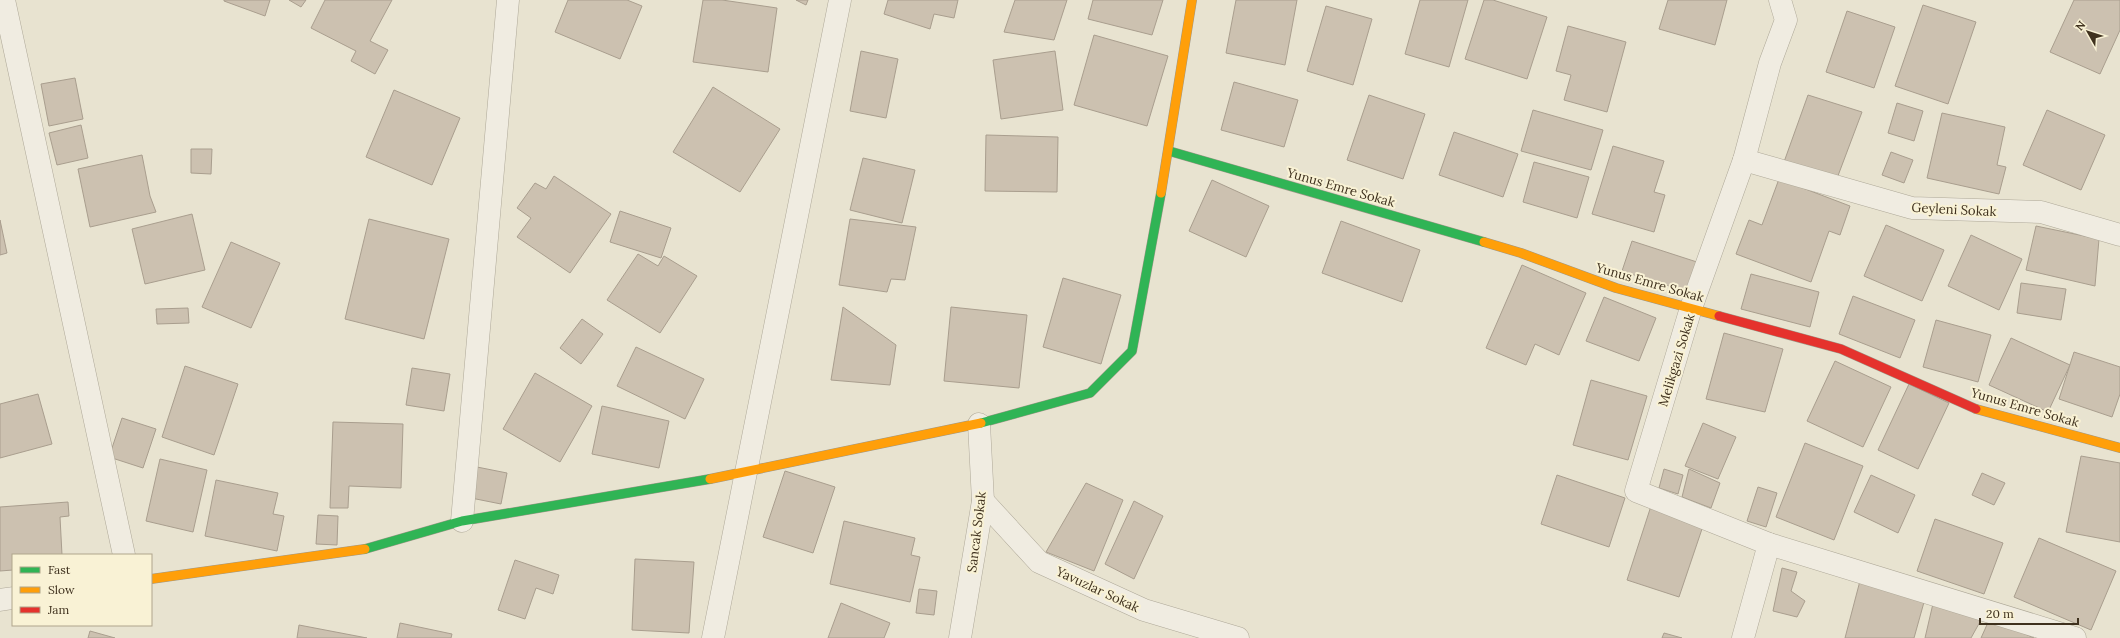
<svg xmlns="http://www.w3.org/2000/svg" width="2120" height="638" font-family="Lora,serif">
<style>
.building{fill:#ccc1b0;stroke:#a99e8e}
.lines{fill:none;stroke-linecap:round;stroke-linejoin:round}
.street-casing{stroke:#aea898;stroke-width:23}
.fast-casing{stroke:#9e9788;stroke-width:10}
.slow-casing{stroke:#9e9788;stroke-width:10}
.jam-casing{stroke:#9e9788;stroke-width:10}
.street{stroke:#f0ece1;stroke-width:22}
.fast{stroke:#30b455;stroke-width:9}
.slow{stroke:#ff9f0a;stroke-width:9}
.jam{stroke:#e5322d;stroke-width:9}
.labels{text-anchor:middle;stroke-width:4;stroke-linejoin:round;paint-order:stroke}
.street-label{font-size:13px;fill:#3f311e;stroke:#f9f2d5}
</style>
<rect width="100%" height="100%" fill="#e8e3d0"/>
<g class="building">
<polygon points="224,0 270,0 265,16 224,1"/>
<polygon points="289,0 306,0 301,7"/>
<polygon points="325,0 392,0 370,41 388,50 375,74 351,61 356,51 311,28"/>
<polygon points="568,0 627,0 642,6 620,59 555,32"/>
<polygon points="703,0 722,0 777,8 768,72 693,62"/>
<polygon points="796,0 808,0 806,5"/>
<polygon points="888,0 958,0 954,18 934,14 930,29 884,14"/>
<polygon points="1015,0 1067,0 1054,40 1004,32"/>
<polygon points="1093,0 1163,0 1152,35 1088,19"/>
<polygon points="1236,0 1297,0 1285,65 1226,53"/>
<polygon points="1420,0 1468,0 1449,67 1405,54"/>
<polygon points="1484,0 1493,0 1547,17 1527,79 1465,59"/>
<polygon points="1668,0 1727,0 1715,45 1659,29"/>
<polygon points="2074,0 2120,0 2120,30 2100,74 2050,52"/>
<polygon points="1923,5 1976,22 1948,104 1895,86"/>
<polygon points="1326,6 1372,19 1353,85 1307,71"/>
<polygon points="1847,11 1895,27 1874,88 1826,72"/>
<polygon points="1568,26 1626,42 1607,112 1564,100 1571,75 1556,71"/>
<polygon points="1094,35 1168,56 1147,126 1074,105"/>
<polygon points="861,51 898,59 886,118 850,111"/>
<polygon points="1055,51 1063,110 1001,119 993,60"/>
<polygon points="75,78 83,119 49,126 41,84"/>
<polygon points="1234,82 1298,100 1284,147 1221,130"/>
<polygon points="713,87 780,129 740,192 673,152"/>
<polygon points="394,90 460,118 432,185 366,157"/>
<polygon points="1369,95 1425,114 1403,179 1347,160"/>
<polygon points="1808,95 1862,112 1836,181 1784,162"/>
<polygon points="1897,103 1923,111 1914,141 1888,133"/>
<polygon points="1533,110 1603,130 1591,170 1521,151"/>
<polygon points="2047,110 2105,135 2081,190 2023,165"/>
<polygon points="1942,113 2005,127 1997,165 2006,167 1999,194 1927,178"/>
<polygon points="81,125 88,158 57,165 49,133"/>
<polygon points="1454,132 1518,154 1503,197 1439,175"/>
<polygon points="986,135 1058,137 1057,192 985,191"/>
<polygon points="1613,146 1664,161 1654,192 1665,195 1654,232 1592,214"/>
<polygon points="191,149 212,149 211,174 191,173"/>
<polygon points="1891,152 1913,160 1904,183 1882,175"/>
<polygon points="142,155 150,196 156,212 90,227 78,169"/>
<polygon points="863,158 915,170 902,223 850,210"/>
<polygon points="1534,162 1589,177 1577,218 1523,202"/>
<polygon points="554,176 611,214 570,273 517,237 531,218 517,208 535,183 546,189"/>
<polygon points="1779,179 1850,206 1840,235 1829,231 1811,282 1736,254 1749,220 1762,225"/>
<polygon points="1212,180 1269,206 1246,257 1189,231"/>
<polygon points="620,211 671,228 661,258 610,242"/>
<polygon points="192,214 205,270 145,284 132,229"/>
<polygon points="369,219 449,239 424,339 345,319"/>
<polygon points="850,219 916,227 905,280 891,279 887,292 839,285"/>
<polygon points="0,220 7,253 0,255"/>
<polygon points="1341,221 1420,250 1402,302 1322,273"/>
<polygon points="1886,225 1944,250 1922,301 1864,276"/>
<polygon points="2036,226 2099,239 2095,286 2026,270"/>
<polygon points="1971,235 2022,259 1999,310 1948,286"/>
<polygon points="1632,241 1700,263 1691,293 1622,271"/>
<polygon points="231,242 280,263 251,328 202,307"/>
<polygon points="638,254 658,266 664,256 697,276 660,333 607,300"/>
<polygon points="1522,265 1586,293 1559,355 1535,344 1526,365 1486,348"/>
<polygon points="1751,274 1819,292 1810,327 1741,309"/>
<polygon points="1063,278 1121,295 1101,364 1043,347"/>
<polygon points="2021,283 2066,289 2061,320 2017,313"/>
<polygon points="1853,296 1915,320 1900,358 1839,334"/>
<polygon points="1604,297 1656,318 1639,361 1586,341"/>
<polygon points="843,307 896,345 890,385 831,380"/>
<polygon points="951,307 1027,315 1019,388 944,381"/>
<polygon points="188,308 189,323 157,324 156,309"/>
<polygon points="582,319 603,334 581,364 560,348"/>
<polygon points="1936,320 1991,335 1978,382 1923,367"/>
<polygon points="1724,333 1783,349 1765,412 1706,399"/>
<polygon points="2011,338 2070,365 2048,412 1989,385"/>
<polygon points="636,347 704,379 685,419 617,386"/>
<polygon points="2074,352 2120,367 2120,394 2112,417 2059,399"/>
<polygon points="1835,361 1891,387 1863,447 1807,421"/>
<polygon points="185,366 238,384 214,455 162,437"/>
<polygon points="412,368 450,374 444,411 406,405"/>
<polygon points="535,373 592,406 560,462 503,429"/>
<polygon points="1591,380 1647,396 1628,460 1573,445"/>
<polygon points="1909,384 1949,403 1918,469 1878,450"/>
<polygon points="38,394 52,444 0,458 0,404"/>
<polygon points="602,406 669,421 659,468 592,454"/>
<polygon points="122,418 156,429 143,468 109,457"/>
<polygon points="333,422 403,424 401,488 349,486 348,508 330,508"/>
<polygon points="1703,423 1736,437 1718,479 1685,466"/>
<polygon points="1805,443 1863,466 1834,540 1776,517"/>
<polygon points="2081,456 2120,463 2120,542 2066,532"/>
<polygon points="160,459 207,470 193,532 146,521"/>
<polygon points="477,467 507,473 501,504 471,498"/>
<polygon points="1664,469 1683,475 1678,494 1659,488"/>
<polygon points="1689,469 1720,483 1711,508 1682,497"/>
<polygon points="785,471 835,487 813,553 763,537"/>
<polygon points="1982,473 2005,483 1994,505 1972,495"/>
<polygon points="1557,475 1625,498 1609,547 1541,524"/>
<polygon points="1871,475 1915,495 1898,533 1854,512"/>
<polygon points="216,480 278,493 273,514 284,516 277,551 205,536"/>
<polygon points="1086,483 1123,500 1094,571 1046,552"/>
<polygon points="1758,487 1777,493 1766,527 1747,521"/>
<polygon points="1134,501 1163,516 1134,579 1105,564"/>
<polygon points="68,502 69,516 60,517 62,555 13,555 13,570 0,571 0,507"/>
<polygon points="1651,506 1704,523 1679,597 1627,580"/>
<polygon points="318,515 338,516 337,545 316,544"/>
<polygon points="1935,519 2003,543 1984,594 1917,571"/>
<polygon points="844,521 915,538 911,555 920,557 910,602 830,584"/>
<polygon points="2039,538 2116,571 2091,630 2014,597"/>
<polygon points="635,559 694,562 689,633 632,630"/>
<polygon points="515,560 559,575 553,594 536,588 525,619 498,610"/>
<polygon points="1782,568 1797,572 1791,591 1805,601 1797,617 1773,611"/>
<polygon points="1861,577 1926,595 1914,638 1845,638"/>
<polygon points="919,589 937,591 934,615 916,613"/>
<polygon points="1935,595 1981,620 1971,638 1925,638"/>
<polygon points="841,603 890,623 884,638 828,638"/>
<polygon points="1990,618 2034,638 1981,638"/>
<polygon points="400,623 452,634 451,638 397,638"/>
<polygon points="299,625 367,638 297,638"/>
<polygon points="90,631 115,638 88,638"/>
<polygon points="1664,633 1682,638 1662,638"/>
</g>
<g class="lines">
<g class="street-casing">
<g id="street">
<polyline points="4,0 124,555"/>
<polyline points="1744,160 1912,208 2041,212 2120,235"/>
<polyline points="983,501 1039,562 1144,610 1238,638"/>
<polyline points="462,521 508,0"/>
<polyline points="1769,544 2075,638"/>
<polyline points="0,600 13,598"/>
<polyline points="713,638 840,0"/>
<polyline points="960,638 983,501 979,424"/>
<polyline points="1743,638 1769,544 1636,491 1691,308 1744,160 1770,63 1786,20 1780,0"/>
</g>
</g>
<g class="fast-casing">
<g id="fast">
<polyline points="1169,151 1484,242"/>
<polyline points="981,423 1090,393 1132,351 1161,193"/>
<polyline points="365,549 462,521 710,479"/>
</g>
</g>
<g class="slow-casing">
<g id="slow">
<polyline points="1161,193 1192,0"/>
<polyline points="1484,242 1521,253 1616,288 1719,316"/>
<polyline points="1976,409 2120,448"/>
<polyline points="710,479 981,423"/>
<polyline points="151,579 365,549"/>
</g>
</g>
<g class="jam-casing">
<polyline id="jam" points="1719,316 1841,349 1976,409"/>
</g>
<use href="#street" class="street"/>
<use href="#fast" class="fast"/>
<use href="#slow" class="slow"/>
<use href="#jam" class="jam"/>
</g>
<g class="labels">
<g class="street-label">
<text transform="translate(1341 187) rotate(16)" y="5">Yunus Emre Sokak</text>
<text transform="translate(1954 209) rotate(3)" y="5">Geyleni Sokak</text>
<text transform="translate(1650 282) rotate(16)" y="5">Yunus Emre Sokak</text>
<text transform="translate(1676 360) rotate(-73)" y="5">Melikgazi Sokak</text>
<text transform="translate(2025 407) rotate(16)" y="5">Yunus Emre Sokak</text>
<text transform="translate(976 532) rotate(-83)" y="5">Sancak Sokak</text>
<text transform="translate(1098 589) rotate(25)" y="5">Yavuzlar Sokak</text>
</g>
</g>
<rect x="12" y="554" width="140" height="72" fill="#f9f2d5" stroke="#afa58c"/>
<rect x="20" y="567" width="20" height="6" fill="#30b455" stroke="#afa58c"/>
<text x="48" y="574" font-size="12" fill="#3f311e">Fast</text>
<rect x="20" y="587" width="20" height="6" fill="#ff9f0a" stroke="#afa58c"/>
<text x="48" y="594" font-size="12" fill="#3f311e">Slow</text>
<rect x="20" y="607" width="20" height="6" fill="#e5322d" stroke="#afa58c"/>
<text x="48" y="614" font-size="12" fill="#3f311e">Jam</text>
<g transform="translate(2088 32) rotate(309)" stroke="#f9f2d5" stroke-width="3" paint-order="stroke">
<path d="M0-3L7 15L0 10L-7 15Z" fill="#3f311e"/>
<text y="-6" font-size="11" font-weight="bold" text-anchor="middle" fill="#3f311e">N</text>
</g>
<path d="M1980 618v6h98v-6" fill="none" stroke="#3f311e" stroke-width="2"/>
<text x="1986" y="618" font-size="12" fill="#3f311e" stroke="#f9f2d5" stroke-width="3" paint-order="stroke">20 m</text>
</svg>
